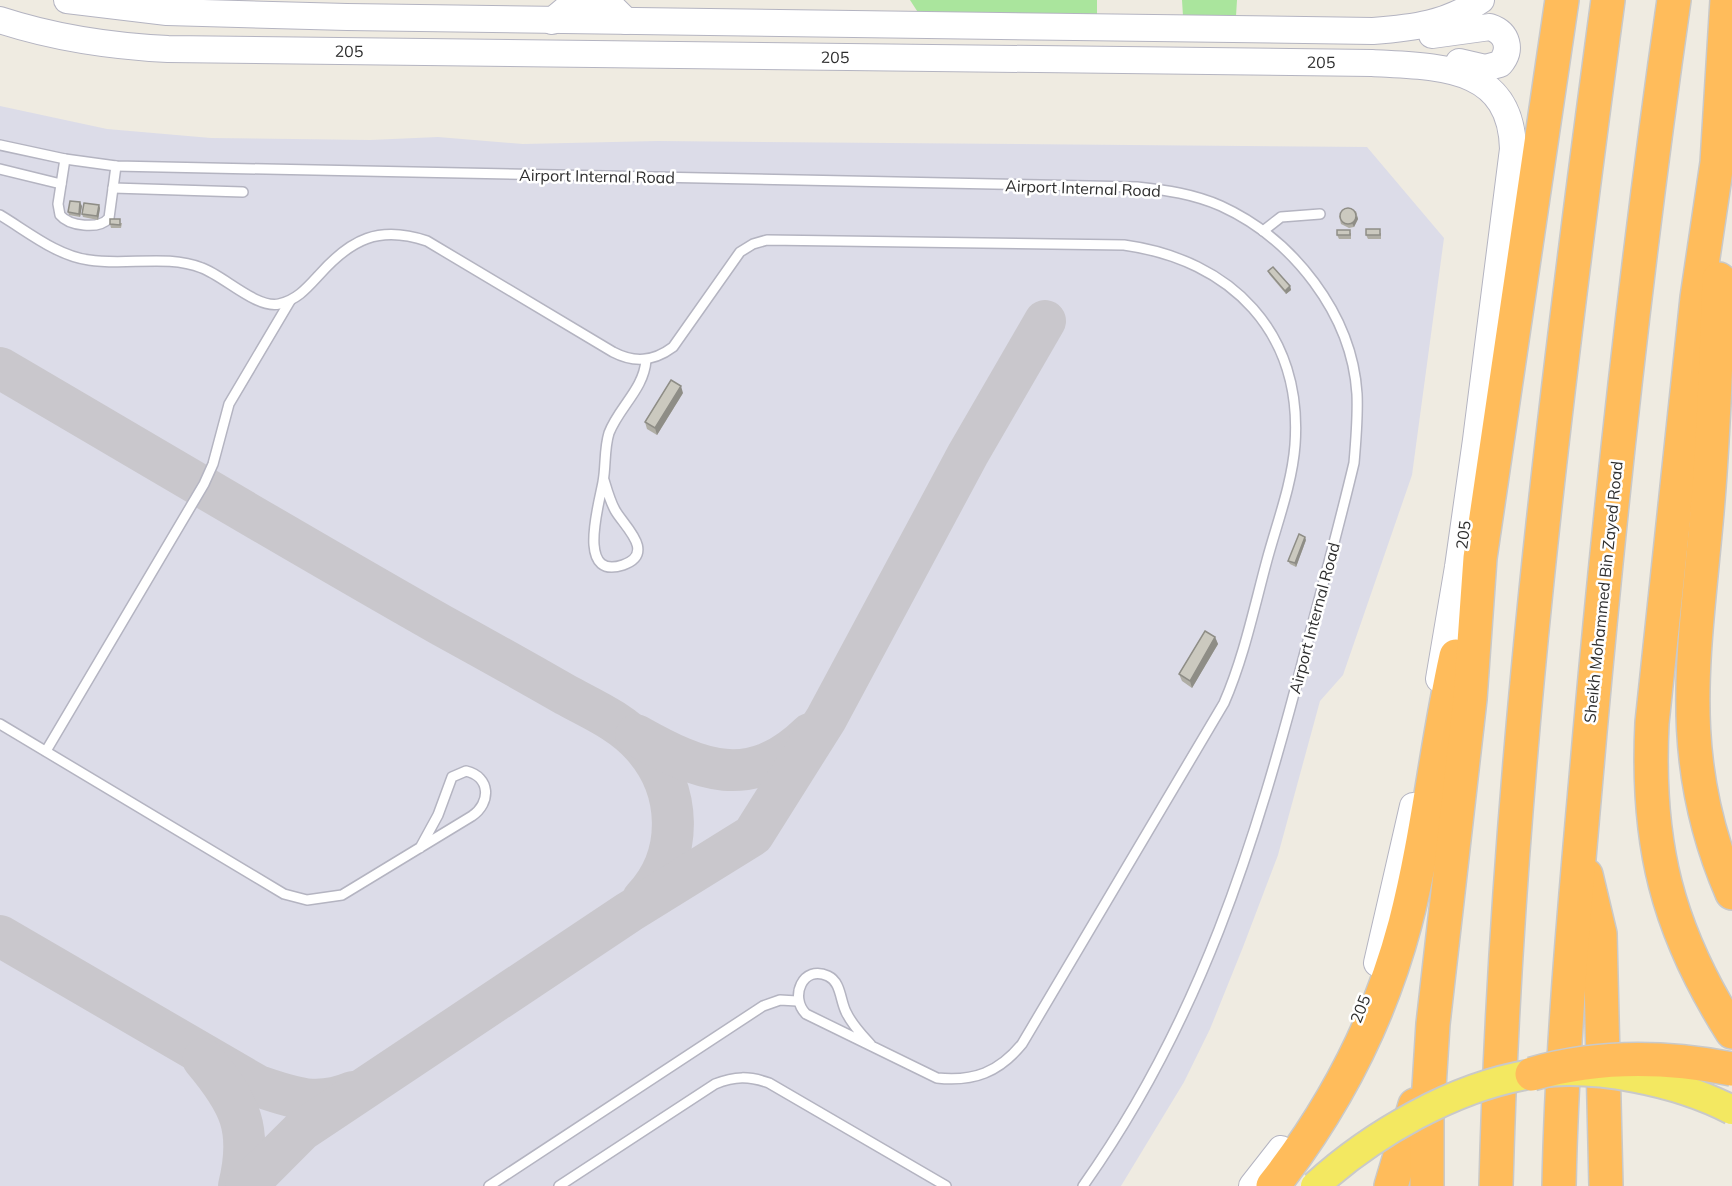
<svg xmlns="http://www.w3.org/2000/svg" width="1732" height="1186" font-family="Mulish,sans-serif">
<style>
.airport{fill:#dcdce8}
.green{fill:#aae59d}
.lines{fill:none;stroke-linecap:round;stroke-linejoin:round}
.taxiway{stroke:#c9c7cc;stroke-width:42}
.lane-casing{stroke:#b4b4c1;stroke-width:12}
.street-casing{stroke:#b4b4c1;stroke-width:21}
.secondary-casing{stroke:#b4b4c1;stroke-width:28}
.highway-casing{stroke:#c9c9c9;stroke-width:36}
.lane{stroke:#fff;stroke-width:9}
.street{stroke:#fff;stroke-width:18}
.secondary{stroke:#fff;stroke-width:26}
.highway{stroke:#ffbc5b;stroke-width:33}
.primary-bridge-casing{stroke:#c9c9c9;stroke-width:32;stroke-linecap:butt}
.highway-bridge-casing{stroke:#c9c9c9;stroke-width:36;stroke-linecap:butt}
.primary-bridge{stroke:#f3e861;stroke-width:28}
.highway-bridge{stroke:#ffbc5b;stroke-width:33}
.wall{fill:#afada4}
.shaded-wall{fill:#8e8d86}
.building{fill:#cbc9bf;stroke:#8e8d86;stroke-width:1.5}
.labels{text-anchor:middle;stroke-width:5;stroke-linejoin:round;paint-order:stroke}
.street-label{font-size:16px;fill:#2e2e2e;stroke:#fff}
</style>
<rect width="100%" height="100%" fill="#efebe1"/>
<polygon class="airport" points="0,106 107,129 211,138 370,140 438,137 523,144 658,141 1367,147 1444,238 1412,475 1343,675 1320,701 1278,855 1243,947 1210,1029 1184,1082 1121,1186 0,1186"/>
<g class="green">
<polygon points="910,0 1097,0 1097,14 919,14"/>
<polygon points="1182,0 1237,0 1236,16 1183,16"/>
</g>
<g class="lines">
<g class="taxiway">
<path d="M0,368C147,454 293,541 441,625C483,648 524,671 566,695C592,709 622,722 642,745C682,789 684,856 643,899"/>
<path d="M636,735C700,771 750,792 810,734"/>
<path d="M0,936L258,1086C293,1098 317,1107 353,1092"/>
<path d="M203,1059C240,1103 253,1129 239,1186"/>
<polyline points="246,1186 302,1130 629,912 753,835 826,719 968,454 1045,321"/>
</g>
<g class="lane-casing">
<g id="lane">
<path d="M0,145L65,159L116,166L1137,187C1166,190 1194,194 1221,206C1293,239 1352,314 1357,394C1358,417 1356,440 1354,463C1339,526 1322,589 1305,652C1255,845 1200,1021 1083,1186"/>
<path d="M65,159L58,204L60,215C69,226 99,230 109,218L116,166"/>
<polyline points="0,169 61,184"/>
<polyline points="113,188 243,192"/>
<path d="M0,215C27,231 57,256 89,260C126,266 167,254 202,268C224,276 257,309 279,304C297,300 307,288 319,275C351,239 379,225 427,241L613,352C634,363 653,362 673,347L740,252L753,244L767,240L1124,245C1232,260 1303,333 1295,445C1292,484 1277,523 1267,560C1254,608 1244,657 1224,703L1022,1044C999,1072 974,1082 937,1078L806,1014C789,997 803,964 828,976C841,982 840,1000 846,1012C852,1025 862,1035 871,1045"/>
<polyline points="1263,231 1281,217 1320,214"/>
<path d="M604,480C607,490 610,501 615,510C623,525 657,553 623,565C575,581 600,501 603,482C606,466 604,449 609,433C619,407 644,389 646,360"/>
<path d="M0,724L284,894L307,900L342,895L472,816C491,803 491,777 466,771L452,777L438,815L420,848"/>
<polyline points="46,751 204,484 213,464 229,404 290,301"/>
<polyline points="489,1186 763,1006 780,1000 797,1001"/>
<path d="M559,1186L715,1084C735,1076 749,1076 769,1083L946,1186"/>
</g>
</g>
<g class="street-casing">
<polyline id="street" points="592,0 592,22"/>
</g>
<g class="secondary-casing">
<g id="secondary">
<path d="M67,0L167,12L347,17L1373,31C1412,28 1448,24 1481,0"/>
<polyline points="605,0 626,21"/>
<path d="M0,20C55,38 110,46 168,49L1372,63C1437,67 1511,64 1513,149L1476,440L1458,567L1439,679"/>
<polyline points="552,21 577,0"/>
<path d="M1432,35L1490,27C1508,33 1512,50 1500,64L1485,68L1459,62"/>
<polyline points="1377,963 1413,806"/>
<polyline points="1252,1186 1281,1149"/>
</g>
</g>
<g class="highway-casing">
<g id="highway">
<path d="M1727,0L1717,163L1697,298L1652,723C1646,844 1667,929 1732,1032"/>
<path d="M1719,279C1716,357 1714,434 1707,512C1695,652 1673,757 1732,893"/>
<polyline points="1586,875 1600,934 1606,1186"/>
<path d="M1273,1186C1335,1107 1379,1022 1405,924C1428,836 1436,745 1456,656"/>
<polyline points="1391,1186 1415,1105"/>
<polyline points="1427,1186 1427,1119 1433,1024 1470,699 1480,558 1562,0"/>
<path d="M1496,1186C1506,788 1555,394 1608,0"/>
<path d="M1559,1186C1562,1034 1577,883 1590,732C1612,487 1639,243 1674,0"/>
</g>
</g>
<use href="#lane" class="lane"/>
<use href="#street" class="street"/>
<use href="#secondary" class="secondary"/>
<use href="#highway" class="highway"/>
<g class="primary-bridge-casing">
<path id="primary-bridge" d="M1315,1186C1372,1134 1455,1086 1532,1074C1593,1064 1678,1082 1732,1110"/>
</g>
<g class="highway-bridge-casing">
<path id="highway-bridge" d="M1532,1074C1598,1055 1665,1056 1732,1069"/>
</g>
<use href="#primary-bridge" class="primary-bridge"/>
<use href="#highway-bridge" class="highway-bridge"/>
</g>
<g class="wall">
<polygon points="82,206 80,217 69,215 68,212"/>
<polygon points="100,208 98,220 83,217 82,214"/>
<polygon points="1356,211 1358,219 1354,227 1349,228 1341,224 1339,216"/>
<polygon points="122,223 121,228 111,228 110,224"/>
<polygon points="1351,233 1351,239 1339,239 1337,235"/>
<polygon points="1381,233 1381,239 1368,239 1366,235"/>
<polygon points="1268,271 1290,286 1291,290 1286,294 1269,274"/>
<polygon points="683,393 657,435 647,429 645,422"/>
<polygon points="1306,540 1296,567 1290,564 1288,561"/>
<polygon points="1215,637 1218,644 1192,688 1182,681 1179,674"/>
</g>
<g class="shaded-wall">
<polygon points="80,202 82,206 80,217 79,214"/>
<polygon points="99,205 100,208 98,220 97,216"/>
<polygon points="1357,216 1358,219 1354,227 1352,223"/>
<polygon points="1290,286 1291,290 1286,294 1285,291"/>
<polygon points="681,386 683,393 657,435 655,428"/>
<polygon points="1305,537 1306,540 1296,567 1295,563"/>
<polygon points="1215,637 1218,644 1192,688 1190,681"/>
</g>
<g class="building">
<polygon points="70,201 80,202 79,214 68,212"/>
<polygon points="84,203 99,205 97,216 82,214"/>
<circle cx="1348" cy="216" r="8"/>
<polygon points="110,219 120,219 120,225 110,224"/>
<rect x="1366" y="229" width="14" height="6"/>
<rect x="1337" y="230" width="13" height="5"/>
<polygon points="1273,267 1290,286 1285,291 1268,271"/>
<polygon points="671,380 681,386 655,428 645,422"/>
<polygon points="1299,534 1305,537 1295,563 1288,561"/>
<polygon points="1205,631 1215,637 1190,681 1179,674"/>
</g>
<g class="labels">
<g class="street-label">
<text transform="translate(349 51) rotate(1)" y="6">205</text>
<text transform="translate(835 57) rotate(1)" y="6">205</text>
<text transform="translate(1321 62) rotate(1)" y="6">205</text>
<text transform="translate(597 176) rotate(1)" y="6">Airport Internal Road</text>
<text transform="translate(1083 188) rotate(2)" y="6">Airport Internal Road</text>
<text transform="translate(1463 535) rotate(-82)" y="6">205</text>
<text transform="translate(1603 592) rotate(-84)" y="6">Sheikh Mohammed Bin Zayed Road</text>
<text transform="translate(1314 618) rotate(-75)" y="6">Airport Internal Road</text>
<text transform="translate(1360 1009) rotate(-68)" y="6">205</text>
</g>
</g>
</svg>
